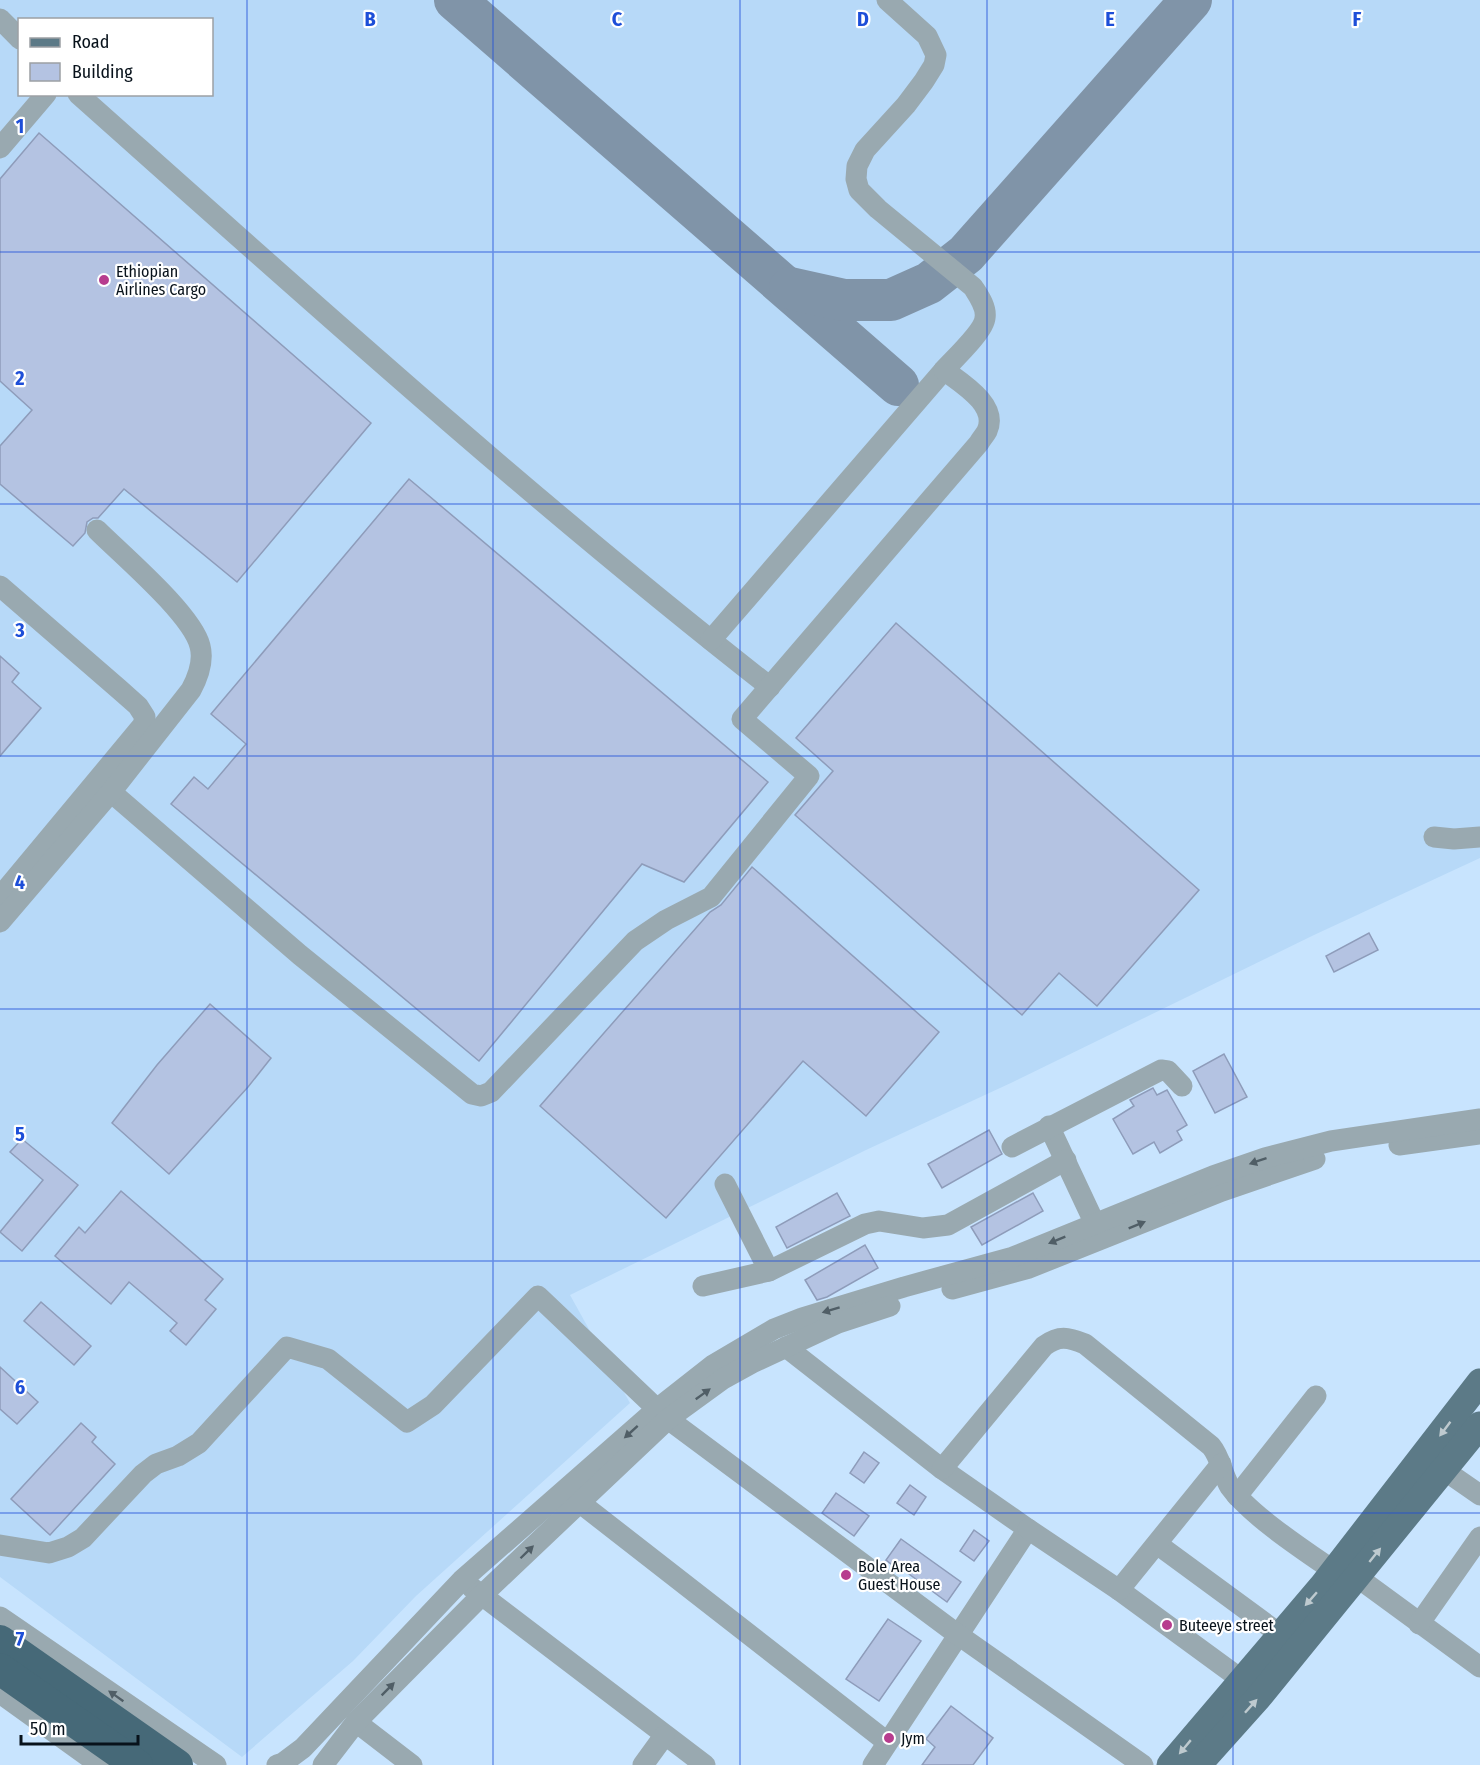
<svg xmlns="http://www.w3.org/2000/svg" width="1480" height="1765" font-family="'Fira Sans Condensed',sans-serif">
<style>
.built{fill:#b7d9f8;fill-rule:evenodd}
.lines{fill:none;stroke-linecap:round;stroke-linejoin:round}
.taxiway{stroke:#8094a8;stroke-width:42}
.building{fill:#b4c3e2;stroke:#8e9cba;stroke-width:1.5}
.minor{stroke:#99a9b0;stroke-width:21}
.major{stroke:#5c7a87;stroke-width:27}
.highway{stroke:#466978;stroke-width:32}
.oneway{fill:#505e66}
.oneway2{fill:#becacf}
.grid{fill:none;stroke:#1d4ed8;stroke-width:1.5;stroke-opacity:0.55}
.poi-dot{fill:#b73c8e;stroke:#fff;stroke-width:2}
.labels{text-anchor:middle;stroke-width:4.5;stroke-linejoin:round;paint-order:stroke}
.poi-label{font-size:16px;fill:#08121b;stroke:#fff;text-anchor:start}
.grid-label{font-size:20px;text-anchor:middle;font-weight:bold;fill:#1d4ed8;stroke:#fff;stroke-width:4.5;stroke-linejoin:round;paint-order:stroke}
</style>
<rect width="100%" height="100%" fill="#c8e4fe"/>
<path class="built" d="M0,0H1480V858L1314,935L1013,1082L866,1150L570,1295L630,1403L416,1596L353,1661L242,1757L0,1577ZM20,20H212V94H20Z"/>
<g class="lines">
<g class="taxiway">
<polyline points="455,0 898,385"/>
<polyline points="790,288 844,300 891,300 929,283 966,254 1191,0"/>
</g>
</g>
<g class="building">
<polygon points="39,133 371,423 237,582 124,489 98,518 93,518 87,522 85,533 73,546 0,484 0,446 32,410 0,381 0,179"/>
<polygon points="409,479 768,782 684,882 642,864 479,1061 171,804 194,777 208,789 246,744 211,714"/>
<polygon points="896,623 1199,890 1097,1006 1059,973 1022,1015 795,815 833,771 796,738"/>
<polygon points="0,656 19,673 12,682 41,708 0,756"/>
<polygon points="752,867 939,1032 866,1116 803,1061 666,1218 540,1106 710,912 721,905"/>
<polygon points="1369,933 1378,950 1334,972 1326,956"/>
<polygon points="210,1004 271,1058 248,1087 169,1174 112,1123 157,1065"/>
<polygon points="1224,1054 1247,1097 1215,1113 1193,1071"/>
<polygon points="1153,1088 1157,1095 1167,1090 1187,1125 1177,1131 1182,1140 1160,1153 1154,1142 1133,1154 1113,1119 1134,1106 1130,1100"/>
<polygon points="989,1130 1002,1154 942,1188 928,1164"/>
<polygon points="22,1139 78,1185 22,1251 0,1232 43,1180 10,1152"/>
<polygon points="121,1191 223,1279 205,1300 216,1309 186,1345 170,1331 177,1323 129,1282 111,1304 55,1256 79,1227 85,1233"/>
<polygon points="837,1193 850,1216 787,1248 776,1227"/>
<polygon points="1033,1193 1043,1211 982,1245 971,1227"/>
<polygon points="865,1245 878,1268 827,1297 817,1300 805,1280"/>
<polygon points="41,1302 91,1346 74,1365 24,1321"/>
<polygon points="0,1367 38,1402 17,1424 0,1409"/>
<polygon points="81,1423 96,1437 92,1442 115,1464 50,1535 11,1499"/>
<polygon points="864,1452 879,1463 864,1483 850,1473"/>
<polygon points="910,1485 926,1497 914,1515 897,1503"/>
<polygon points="836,1493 869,1516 854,1536 822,1513"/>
<polygon points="974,1530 989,1541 974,1561 960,1551"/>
<polygon points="901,1539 961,1582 947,1602 902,1569 900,1571 886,1560"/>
<polygon points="888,1619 921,1641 879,1701 846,1679"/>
<polygon points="951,1706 993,1738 973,1765 922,1765 935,1747 926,1739"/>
</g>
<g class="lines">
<g class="minor">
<polyline points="0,19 20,39"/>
<path d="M78,94C305,296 531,500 770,687"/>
<polyline points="0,148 46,94"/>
<polyline points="0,586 120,690 138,706 145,717 143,725 0,897"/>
<polyline points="711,640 944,370"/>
<path d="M111,792L300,955L472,1094L481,1096L491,1092L635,941L666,920L711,897L809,776L742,719L979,443C981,439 985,435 987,431C999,405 961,383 944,370C954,359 984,331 985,318C987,307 978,295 973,287L878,209L859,190L856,179L857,166L865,150L906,105L924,81L934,65L936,55L927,36L887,0"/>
<polyline points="1434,837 1454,839 1480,837"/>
<path d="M0,922L111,792L191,690C198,677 204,661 200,646C192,614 122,555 97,530"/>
<polyline points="1049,1126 1095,1224"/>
<polyline points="1399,1145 1480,1134"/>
<polyline points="1012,1147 1161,1070 1168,1071 1182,1086"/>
<polyline points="725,1184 769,1271"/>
<polyline points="703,1286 769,1271 865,1224 879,1221 923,1228 948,1225 1066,1160"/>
<polyline points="952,1289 1029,1268 1222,1191 1315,1159"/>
<polyline points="786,1347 942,1469 1028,1529 873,1765"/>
<polyline points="668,1419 957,1634 1143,1765"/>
<path d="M942,1469L1044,1346C1059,1335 1068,1337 1085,1344L1211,1446C1221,1458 1222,1474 1230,1487C1250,1515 1305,1551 1334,1571"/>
<polyline points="1444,1470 1480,1495"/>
<polyline points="1237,1496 1316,1396"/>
<polyline points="579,1502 887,1742"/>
<polyline points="1028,1529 1119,1590 1242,1680"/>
<polyline points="1157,1544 1281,1635"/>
<polyline points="0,1545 49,1553 68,1547 83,1538 143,1474 156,1464 178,1456 199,1443 287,1347 328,1359 407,1422 433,1405 538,1296 657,1409"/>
<polyline points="1357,1577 1480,1667"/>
<polyline points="471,1587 705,1765"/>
<polyline points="1119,1590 1221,1464"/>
<polyline points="0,1617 216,1765"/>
<polyline points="1419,1624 1480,1537"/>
<polyline points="0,1693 100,1765"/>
<polyline points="356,1722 412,1765"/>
<polyline points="277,1765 283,1763 303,1748 462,1580 657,1409 713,1365 774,1329 802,1318 904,1287 1013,1257 1213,1176 1265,1158 1331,1141 1480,1119"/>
<polyline points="323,1765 356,1722 481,1596 668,1419 723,1379 752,1363 838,1323 890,1306"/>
<polyline points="643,1765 664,1736"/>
</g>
<g class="major">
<polyline points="1170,1765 1323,1585 1480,1382"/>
<polyline points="1198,1765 1258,1698 1480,1425"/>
</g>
<g class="highway">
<polyline points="0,1641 177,1765"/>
<polyline points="0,1669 137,1765"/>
</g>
</g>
<defs><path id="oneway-solid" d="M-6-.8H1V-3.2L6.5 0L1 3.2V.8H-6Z" transform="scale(1.5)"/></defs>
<g class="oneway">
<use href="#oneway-solid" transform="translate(1258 1161) rotate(161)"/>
<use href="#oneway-solid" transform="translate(1137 1225) rotate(-22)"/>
<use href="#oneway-solid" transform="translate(1057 1240) rotate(158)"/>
<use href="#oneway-solid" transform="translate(831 1310) rotate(163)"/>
<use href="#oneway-solid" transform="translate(703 1394) rotate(-36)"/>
<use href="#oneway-solid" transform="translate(631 1432) rotate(138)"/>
<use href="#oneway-solid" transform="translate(527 1552) rotate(-44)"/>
<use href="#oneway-solid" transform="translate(388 1689) rotate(-45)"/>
<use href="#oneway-solid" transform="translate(116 1696) rotate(-145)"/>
</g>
<g class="oneway2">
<use href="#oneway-solid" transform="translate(1445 1429) rotate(127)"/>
<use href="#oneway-solid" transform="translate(1375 1555) rotate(-51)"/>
<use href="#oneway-solid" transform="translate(1311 1599) rotate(131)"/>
<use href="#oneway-solid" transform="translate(1251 1706) rotate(-48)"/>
<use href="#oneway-solid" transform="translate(1185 1747) rotate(130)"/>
</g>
<path class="grid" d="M247,0V1765M493,0V1765M740,0V1765M987,0V1765M1233,0V1765M0,252H1480M0,504H1480M0,756H1480M0,1009H1480M0,1261H1480M0,1513H1480"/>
<g class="poi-dot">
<circle cx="104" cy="280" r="6"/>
<circle cx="846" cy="1575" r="6"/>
<circle cx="1167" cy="1625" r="6"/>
<circle cx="889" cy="1738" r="6"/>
</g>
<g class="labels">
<g class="poi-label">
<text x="116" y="277">Ethiopian<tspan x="116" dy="18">Airlines Cargo</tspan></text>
<text x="858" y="1572">Bole Area<tspan x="858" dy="18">Guest House</tspan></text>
<text x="1179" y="1631">Buteeye street</text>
<text x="901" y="1744">Jym</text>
</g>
</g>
<g class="grid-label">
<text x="370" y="26">B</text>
<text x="617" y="26">C</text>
<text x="863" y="26">D</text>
<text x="1110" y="26">E</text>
<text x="1357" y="26">F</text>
<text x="20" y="133">1</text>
<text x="20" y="385">2</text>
<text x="20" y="637">3</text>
<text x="20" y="889">4</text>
<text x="20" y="1141">5</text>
<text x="20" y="1394">6</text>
<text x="20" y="1646">7</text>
</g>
<rect x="18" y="18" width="195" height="78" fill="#ffffff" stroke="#9ca0a4" stroke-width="1.5"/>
<rect x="30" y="38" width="30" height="9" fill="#5c7a87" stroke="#9ca0a4" stroke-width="1.5"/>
<text x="72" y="48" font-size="18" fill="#08121b">Road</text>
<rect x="30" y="63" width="30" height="18" fill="#b4c3e2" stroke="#9ca0a4" stroke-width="1.5"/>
<text x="72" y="78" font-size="18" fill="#08121b">Building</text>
<path d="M21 1735v9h117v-9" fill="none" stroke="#08121b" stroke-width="3"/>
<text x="30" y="1735" font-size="18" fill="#08121b" stroke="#ffffff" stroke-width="4.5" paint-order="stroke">50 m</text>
</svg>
